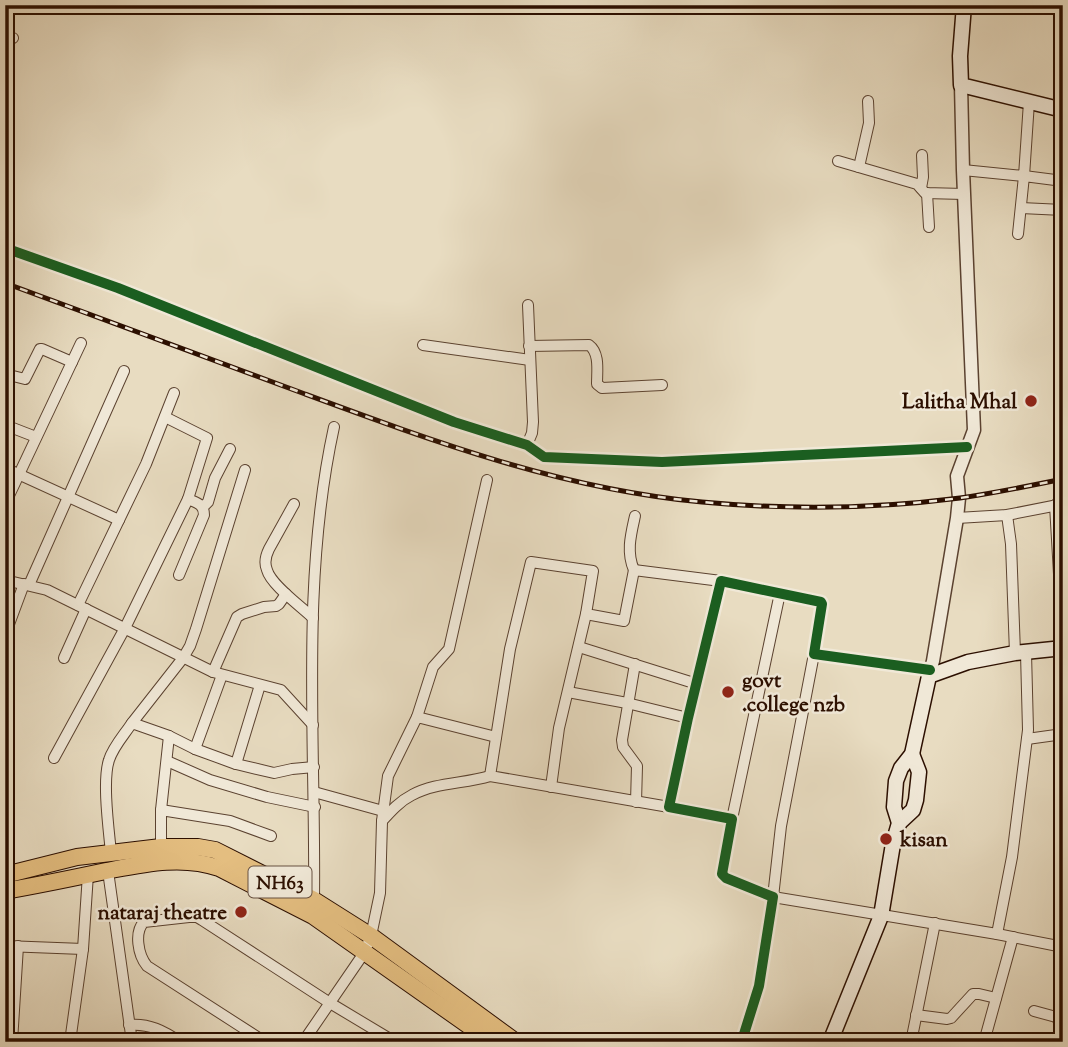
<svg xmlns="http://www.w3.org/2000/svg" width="1068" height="1047" font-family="'Sorts Mill Goudy',serif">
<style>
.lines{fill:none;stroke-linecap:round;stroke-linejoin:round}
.minor-casing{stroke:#5b4230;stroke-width:12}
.tertiary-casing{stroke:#5b4230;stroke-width:15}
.secondary-casing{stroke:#2c0f00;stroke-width:17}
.trunk-casing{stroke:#2c0f00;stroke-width:18}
.minor{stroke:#f0e8d7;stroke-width:10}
.tertiary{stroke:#f0e8d7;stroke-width:12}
.secondary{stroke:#f0e8d7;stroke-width:14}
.trunk{stroke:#e4be80;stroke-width:16}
.rail-casing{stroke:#2c0f00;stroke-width:5}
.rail{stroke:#f0e8d7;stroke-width:2.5;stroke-dasharray:8;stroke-linecap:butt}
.cycleway-casing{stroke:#f0e8d7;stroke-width:15}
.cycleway{stroke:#1b5e20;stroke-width:10}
.poi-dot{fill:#8f2418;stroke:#f0e8d7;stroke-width:2.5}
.labels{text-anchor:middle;stroke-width:5;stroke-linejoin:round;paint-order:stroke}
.shield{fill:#f0e8d7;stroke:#675040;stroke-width:2}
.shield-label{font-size:19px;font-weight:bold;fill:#2c0f00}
.poi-label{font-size:21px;font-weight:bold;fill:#2c0f00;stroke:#f0e8d7;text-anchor:end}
</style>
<rect width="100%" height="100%" fill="#e8dcc1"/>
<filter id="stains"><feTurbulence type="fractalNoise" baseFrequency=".00286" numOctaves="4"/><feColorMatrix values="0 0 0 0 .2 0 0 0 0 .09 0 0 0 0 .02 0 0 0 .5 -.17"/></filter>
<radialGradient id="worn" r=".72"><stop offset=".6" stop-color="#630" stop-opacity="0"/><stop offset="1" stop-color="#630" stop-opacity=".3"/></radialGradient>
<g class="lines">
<g class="minor-casing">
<g id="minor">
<polyline points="5,35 13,38"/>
<polyline points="838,161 917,184 925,193 964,194"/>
<polyline points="859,167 869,123 868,101"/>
<polyline points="963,170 1024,176 1029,102"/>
<polyline points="921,188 923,177 922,155"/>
<polyline points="927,193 929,227"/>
<polyline points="1021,208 1063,210"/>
<polyline points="1018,234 1024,176 1063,181"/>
<polyline points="5,248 118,288 454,422 527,445 544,457 662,462 967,447"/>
<polyline points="423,345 530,360"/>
<path d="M529,346L589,345C600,353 597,371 597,384L602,388L662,385"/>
<polyline points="5,374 25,379 40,349 42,349 72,362"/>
<polyline points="5,425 36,437"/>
<polyline points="527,445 532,433 533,422 528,305"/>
<polyline points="5,468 119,520"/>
<polyline points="5,504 81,343"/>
<path d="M294,504L269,549C266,555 264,563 267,570C271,585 302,607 313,618"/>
<polyline points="1055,505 1063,643"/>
<polyline points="203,507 208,502 215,478 230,449"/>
<polyline points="1007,515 1011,544 1015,653"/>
<polyline points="957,518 1007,515 1063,504"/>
<path d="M634,570C626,552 631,534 635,516"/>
<path d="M179,575L204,515C204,504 197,503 188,499"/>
<polyline points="5,580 47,590 213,672 281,690 313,725"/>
<polyline points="29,585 124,371"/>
<polyline points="78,605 146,464 174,393"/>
<polyline points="5,635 24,584"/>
<polyline points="579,647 697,684"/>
<polyline points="814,654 781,826 773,897 997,934 1063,947"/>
<polyline points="64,658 86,609"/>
<polyline points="635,664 622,740 623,747 637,766 636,802"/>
<polyline points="213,672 237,617 242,614 264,607 276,606 279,604 286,594"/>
<polyline points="568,692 627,703 688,718"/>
<polyline points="417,717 433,667 449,649 487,480"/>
<polyline points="132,723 183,658 190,646 196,629 245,470"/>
<polyline points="1027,739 1063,734"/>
<polyline points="195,749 222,675"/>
<polyline points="54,758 125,628 188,499 207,438 165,417"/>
<polyline points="167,761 210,780 267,797 315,807"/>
<polyline points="5,762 8,763 5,773"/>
<polyline points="236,764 260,685"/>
<polyline points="551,787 559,728 586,614"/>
<polyline points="314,792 383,811"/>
<polyline points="669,807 490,776 510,649 531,562 593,571 586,614 624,621 634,570 721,581"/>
<polyline points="161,810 169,736"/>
<polyline points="732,819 780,593"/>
<path d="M382,821C391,811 400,801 412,795C436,782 464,784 490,776"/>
<polyline points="161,847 161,810 230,821 271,836"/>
<path d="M111,853C109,831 102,781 109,760C113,747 124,735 132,723L169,736L195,749L236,764L274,773L292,769L314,767"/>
<polyline points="108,871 132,1042"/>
<path d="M314,900C316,743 300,582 334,427"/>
<polyline points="997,934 1012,857 1028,730 1026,653"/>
<polyline points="5,946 83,949"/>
<polyline points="1034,1011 1056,1017 1063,1026"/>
<polyline points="916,1015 947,1019 951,1018 973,994 979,994 996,998"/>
<path d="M129,1025C149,1023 164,1031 180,1042"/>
<polyline points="12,1042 18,946"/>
<polyline points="70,1042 83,949 88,874"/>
<path d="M265,1042L147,966C138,955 134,932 144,922L189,917H197L202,920L330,1003L395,1042"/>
<polyline points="303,1042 364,953 371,936 380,893 382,821 388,776 417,717 496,737"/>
<polyline points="758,1042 746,1037 744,1034 759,986 773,897 726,878 722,874 732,819 669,807 688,718 721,581 821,602 822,604 814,654 930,670"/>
<polyline points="911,1042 935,923"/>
<polyline points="984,1042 1013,937"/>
</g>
</g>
<g class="tertiary-casing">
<polyline id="tertiary" points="929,676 933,661 957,518 959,498 957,476 974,430 963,170 961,85"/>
</g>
<g class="secondary-casing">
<g id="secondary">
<polyline points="964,5 960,56 961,85 1063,110"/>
<polyline points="899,823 913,810 916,800 919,772 912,754"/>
<polyline points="830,1042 881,916 893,844 899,823 894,807 896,781 901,768 912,754 929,676 968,662 1015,653 1063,648"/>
</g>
</g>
<g class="trunk-casing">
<g id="trunk">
<polyline points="5,875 77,857 161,847 198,847 215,850 314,900 371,936 516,1042"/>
<path d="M5,891C39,885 73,878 106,871C143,864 182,855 219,868L313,916L492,1042"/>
</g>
</g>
<use href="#minor" class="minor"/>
<use href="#tertiary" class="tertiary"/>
<use href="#secondary" class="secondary"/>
<use href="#trunk" class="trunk"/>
<g class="rail-casing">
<path id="rail" d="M5,283C105,320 205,357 305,394C435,442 562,489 702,502C788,510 874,509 960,498C994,493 1029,486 1063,479"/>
</g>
<use href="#rail" class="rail"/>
<g class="cycleway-casing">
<g id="cycleway">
<polyline points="5,248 118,288 454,422 527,445 544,457 662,462 967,447"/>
<polyline points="758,1042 746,1037 744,1034 759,986 773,897 726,878 722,874 732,819 669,807 688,718 721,581 821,602 822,604 814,654 930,670"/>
</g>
</g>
<use href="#cycleway" class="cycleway"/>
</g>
<g class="poi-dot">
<circle cx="1031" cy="401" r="7"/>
<circle cx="728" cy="692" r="7"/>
<circle cx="886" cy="839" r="7"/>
<circle cx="241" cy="912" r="7"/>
</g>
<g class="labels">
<rect class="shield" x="248.5" y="866.5" width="63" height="31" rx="5"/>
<g class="shield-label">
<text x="280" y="889">NH63</text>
</g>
<g class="poi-label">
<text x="1017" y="408">Lalitha Mhal</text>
<text x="742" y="687" text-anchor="start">govt<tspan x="742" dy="24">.college nzb</tspan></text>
<text x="900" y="846" text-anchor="start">kisan</text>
<text x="227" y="919">nataraj theatre</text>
</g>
</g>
<rect width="1068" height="1047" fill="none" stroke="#e8dcc1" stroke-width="28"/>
<rect x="7" y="7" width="1054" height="1033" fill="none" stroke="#2c0f00" stroke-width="3.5"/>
<rect x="14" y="14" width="1040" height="1019" fill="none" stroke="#2c0f00" stroke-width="2"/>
<rect width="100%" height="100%" filter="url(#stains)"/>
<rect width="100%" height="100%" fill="url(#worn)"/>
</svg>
